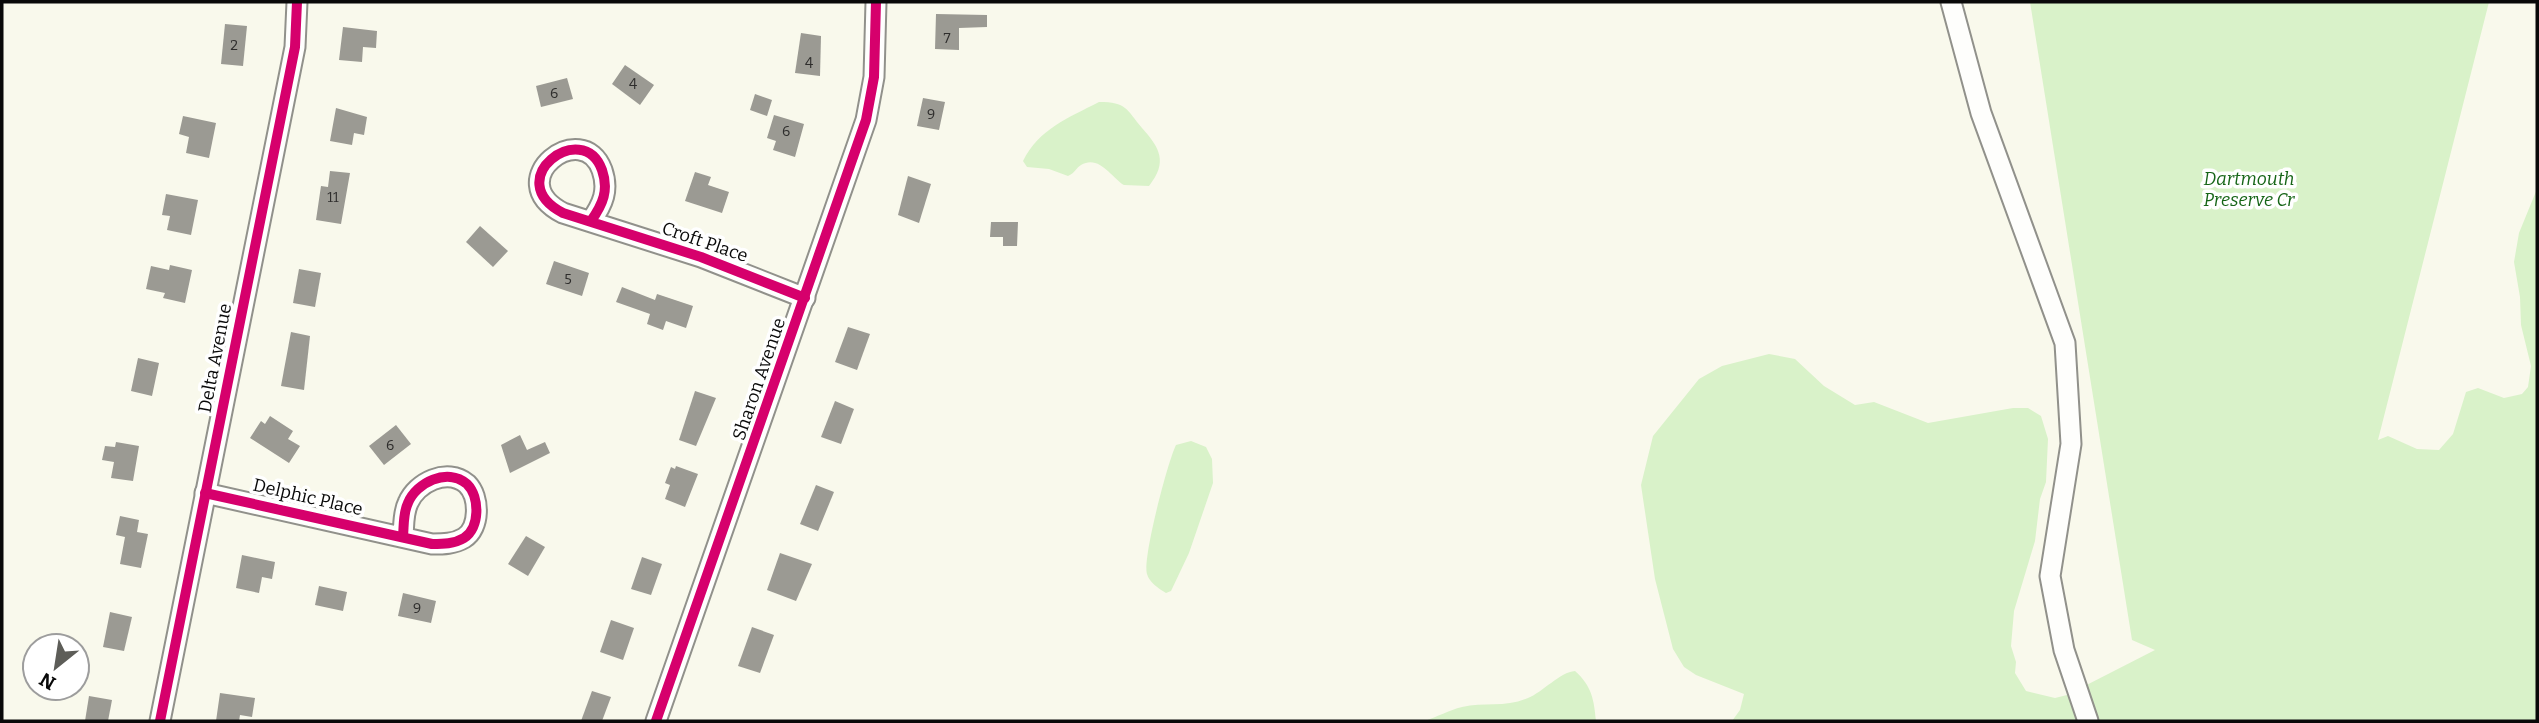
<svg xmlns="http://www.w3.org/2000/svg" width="2539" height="723" font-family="Bitter,serif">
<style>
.green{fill:#d9f2c9}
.building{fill:#9b9a93}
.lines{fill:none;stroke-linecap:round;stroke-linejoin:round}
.minor-casing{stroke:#91918b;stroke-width:23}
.minor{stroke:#fefefc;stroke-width:19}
.cycleway-casing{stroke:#fff;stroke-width:15}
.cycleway{stroke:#d6006c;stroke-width:10}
.labels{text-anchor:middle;stroke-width:7;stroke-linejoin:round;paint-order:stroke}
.number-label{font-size:14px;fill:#2e2d2c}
.park-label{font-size:18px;font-style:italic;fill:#166517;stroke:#fff}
.street-label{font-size:18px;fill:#090909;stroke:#fff}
</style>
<rect width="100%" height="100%" fill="#f9f9ec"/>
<g class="green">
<polygon points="2030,2 2489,2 2378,440 2388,436 2417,449 2439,450 2453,434 2466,392 2478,388 2504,398 2522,394 2528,387 2531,366 2521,325 2520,297 2514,262 2519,233 2537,189 2537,721 1732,721 1740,710 1744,694 1696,675 1684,667 1673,649 1655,579 1641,485 1653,436 1699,379 1722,366 1769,354 1795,359 1824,386 1855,405 1874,402 1928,423 2013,408 2028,408 2041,416 2048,439 2046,482 2040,499 2035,541 2014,611 2011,646 2016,662 2015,673 2026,691 2055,698 2067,695 2155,650 2132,640"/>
<path d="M1099,102C1127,102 1126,109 1142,128C1160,148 1168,162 1149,186L1124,185C1112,178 1099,154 1081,165C1076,168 1075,173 1068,176L1049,169L1027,167L1023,161C1039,129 1068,118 1099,102Z"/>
<path d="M1191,441L1206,447L1212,459L1213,483L1189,553L1171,591L1166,593C1159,589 1149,582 1147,574C1142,559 1168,461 1176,445Z"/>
<path d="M1575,671C1592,686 1594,700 1596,721H1425C1437,717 1449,710 1462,707C1484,702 1506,708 1528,698C1543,692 1560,672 1575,671Z"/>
</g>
<g class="building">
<polygon points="936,14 987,15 987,27 959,28 959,50 935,49"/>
<polygon points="225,24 247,26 243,66 221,64"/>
<polygon points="343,27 377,31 376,48 363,47 362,62 339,60"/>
<polygon points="801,33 821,36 820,76 795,73"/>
<polygon points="625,65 654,85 640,105 612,84"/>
<polygon points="567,78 573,99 541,107 536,86"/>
<polygon points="755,94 772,100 767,116 750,110"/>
<polygon points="923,98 945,102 939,130 917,126"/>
<polygon points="336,108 367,117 364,135 354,133 352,145 330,141"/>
<polygon points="774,115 804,124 795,157 773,150 776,141 767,138"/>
<polygon points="183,116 216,123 209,158 186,153 189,137 179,134"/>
<polygon points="330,171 350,173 341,224 316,220 321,186 328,187"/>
<polygon points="695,172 711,177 708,185 729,192 722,213 685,201"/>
<polygon points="908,176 931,184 919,223 898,215"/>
<polygon points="166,194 198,200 191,235 167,230 170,216 162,215"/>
<polygon points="991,222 1018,222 1017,246 1003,246 1003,237 990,237"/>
<polygon points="480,226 508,251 493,267 466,242"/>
<polygon points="554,261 589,273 582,296 546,284"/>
<polygon points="170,265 192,270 185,303 163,298 165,293 146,289 151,266 169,270"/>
<polygon points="299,269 321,273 315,307 293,303"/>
<polygon points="622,287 655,300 657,294 693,306 686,328 666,321 663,330 647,324 650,314 616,302"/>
<polygon points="848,327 870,334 857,370 835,362"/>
<polygon points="291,332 310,336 304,390 281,386"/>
<polygon points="138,358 159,363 152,396 131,391"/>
<polygon points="695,391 716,398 696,446 679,440"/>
<polygon points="835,401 854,409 841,444 821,437"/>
<polygon points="270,416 293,431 288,439 300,446 289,463 250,438 261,421 265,424"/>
<polygon points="396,425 411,444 384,465 369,446"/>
<polygon points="520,435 527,450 545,442 550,453 510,473 501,445"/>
<polygon points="116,442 139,446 133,481 111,478 114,462 102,460 105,446 115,447"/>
<polygon points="676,466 698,474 685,507 665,499 670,485 665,483 671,467 675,469"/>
<polygon points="816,485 834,492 818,531 800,524"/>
<polygon points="120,516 139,520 137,532 148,534 141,568 120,564 125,537 116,535"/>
<polygon points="526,536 545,547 528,576 508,564"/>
<polygon points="780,553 812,564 796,601 767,590"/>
<polygon points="242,555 275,562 272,579 262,577 259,593 236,588"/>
<polygon points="642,557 662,564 651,595 631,589"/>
<polygon points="319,586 347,592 343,611 315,605"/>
<polygon points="403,593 436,601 431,623 398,616"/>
<polygon points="110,612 132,617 124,651 103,647"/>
<polygon points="611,620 634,628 623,660 600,652"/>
<polygon points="752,627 774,635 760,673 738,666"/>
<polygon points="592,691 611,697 602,721 581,721"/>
<polygon points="220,693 255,698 252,717 240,715 239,721 216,721"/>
<polygon points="89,696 112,700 108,721 85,721"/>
</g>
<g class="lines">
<g class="minor-casing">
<g id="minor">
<polyline points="1951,2 1981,113 2065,343 2071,444 2050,576 2064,650 2088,721"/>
<path d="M591,221C603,204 609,190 602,170C583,117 499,180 563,213L701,257L805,298"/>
<path d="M205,493L432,544C443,544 454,544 464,538C480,528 480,497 467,484C447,467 416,483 408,503C403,513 404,526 403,536"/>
<polyline points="160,721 295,47 297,2"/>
<polyline points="656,721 866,120 874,77 876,2"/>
</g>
</g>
<use href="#minor" class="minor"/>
<g class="cycleway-casing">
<g id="cycleway">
<path d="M591,221C603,204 609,190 602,170C583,117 499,180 563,213L701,257L805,298"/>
<path d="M205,493L432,544C443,544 454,544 464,538C480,528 480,497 467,484C447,467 416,483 408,503C403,513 404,526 403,536"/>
<polyline points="160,721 295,47 297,2"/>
<polyline points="656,721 866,120 874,77 876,2"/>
</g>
</g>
<use href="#cycleway" class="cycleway"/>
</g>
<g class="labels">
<g class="number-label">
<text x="947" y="43">7</text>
<text x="234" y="50">2</text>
<text x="809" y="68">4</text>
<text x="633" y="89">4</text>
<text x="554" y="98">6</text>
<text x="931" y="119">9</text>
<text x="786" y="136">6</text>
<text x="333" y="202">11</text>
<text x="568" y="284">5</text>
<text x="390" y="450">6</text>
<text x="417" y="613">9</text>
</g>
<g class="park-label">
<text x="2249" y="185">Dartmouth<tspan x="2249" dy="21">Preserve Cr</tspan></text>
</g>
<g class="street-label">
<text transform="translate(705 242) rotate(19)" y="6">Croft Place</text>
<text transform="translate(215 358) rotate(-79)" y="6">Delta Avenue</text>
<text transform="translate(759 379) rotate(-71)" y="6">Sharon Avenue</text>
<text transform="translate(308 497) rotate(13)" y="6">Delphic Place</text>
</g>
</g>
<rect width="2539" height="723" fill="none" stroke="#090909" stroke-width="7"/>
<g transform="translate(56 667) rotate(210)"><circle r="33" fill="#ffffff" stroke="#9d9d9d" stroke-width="2"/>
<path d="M0-5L12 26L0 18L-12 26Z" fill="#5d5d58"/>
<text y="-10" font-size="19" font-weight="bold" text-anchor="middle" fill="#090909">N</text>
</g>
</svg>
